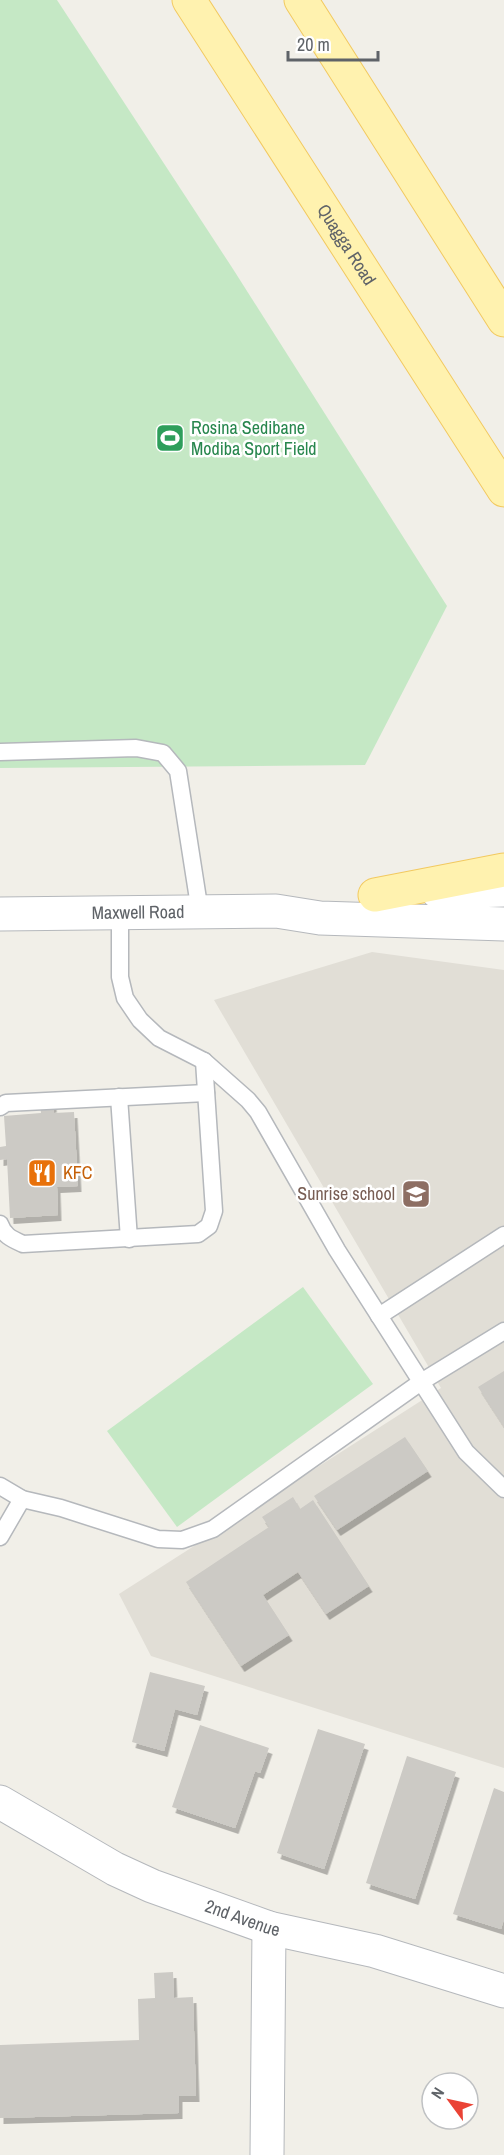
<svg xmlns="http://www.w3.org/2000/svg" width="504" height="2155" font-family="'Archivo Narrow',sans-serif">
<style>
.education{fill:#e1ded6}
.green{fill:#c5e8c5}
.building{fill:#cccac5;filter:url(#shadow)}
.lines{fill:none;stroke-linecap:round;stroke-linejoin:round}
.service-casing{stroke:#b5b8bc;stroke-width:19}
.minor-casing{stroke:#b5b8bc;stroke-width:35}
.tertiary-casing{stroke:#b5b8bc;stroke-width:35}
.primary-casing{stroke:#f2c960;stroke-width:35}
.service{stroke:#fff;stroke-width:16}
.minor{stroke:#fff;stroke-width:33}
.tertiary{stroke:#fff;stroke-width:33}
.primary{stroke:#fff2af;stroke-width:33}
.labels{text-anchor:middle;stroke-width:5;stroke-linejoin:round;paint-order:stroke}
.street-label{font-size:18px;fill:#5f6368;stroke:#fff}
.leisure-label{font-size:18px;fill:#27864d;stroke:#fff;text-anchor:start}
.food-label{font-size:18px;fill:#c56008;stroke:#fff;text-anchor:start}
.education-label{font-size:18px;fill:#785e54;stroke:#fff;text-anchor:end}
</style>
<defs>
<filter id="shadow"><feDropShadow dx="3.5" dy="6" stdDeviation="0" flood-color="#0004"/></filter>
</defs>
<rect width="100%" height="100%" fill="#f1efe8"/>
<polygon class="education" points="372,952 504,970 504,1768 151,1656 119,1594 441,1388 214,1000"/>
<g class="green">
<polygon points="0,0 57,0 233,269 447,606 365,765 0,768"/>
<polygon points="303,1287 373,1384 177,1527 107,1431"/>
</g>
<g class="building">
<polygon points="53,1103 54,1113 74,1112 78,1186 57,1187 58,1215 10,1218 7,1159 0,1160 0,1147 6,1146 4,1116 41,1113 40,1104"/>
<polygon points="504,1371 504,1427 478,1387"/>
<polygon points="405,1437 428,1471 337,1530 314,1496"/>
<polygon points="293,1497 300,1509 313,1500 369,1586 326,1614 298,1572 263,1595 289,1635 241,1666 186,1582 269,1527 262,1517"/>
<polygon points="150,1672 205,1686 197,1715 175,1709 164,1751 132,1742"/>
<polygon points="200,1725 269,1748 260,1773 255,1771 235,1828 172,1807"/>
<polygon points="318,1729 365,1744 324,1869 277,1853"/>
<polygon points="407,1756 456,1772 415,1899 366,1883"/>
<polygon points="494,1788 504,1792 504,1919 501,1929 453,1914"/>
<polygon points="173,1972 174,1998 193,1997 196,2096 179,2096 179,2113 0,2118 0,2045 139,2040 138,1999 155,1998 154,1973"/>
</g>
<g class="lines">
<g class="service-casing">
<g id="service">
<polyline points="0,752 136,748 163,753 178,771 200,912"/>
<polyline points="120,913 120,977 125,998 140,1020 159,1038 204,1061 248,1100 258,1112 337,1250 466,1452 504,1489"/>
<polyline points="119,1097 129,1239"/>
<polyline points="0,1107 6,1103 206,1093"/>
<path d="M0,1224C4,1236 12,1239 23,1244L198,1234L209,1226L214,1211L204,1061"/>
<polyline points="379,1316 504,1235"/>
<polyline points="0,1486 22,1499 61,1508 158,1539 182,1540 213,1529 421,1382 504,1331"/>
<polyline points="0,1537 22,1499"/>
</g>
</g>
<g class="minor-casing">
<g id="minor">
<path id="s1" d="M0,1802L115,1869L152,1886L269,1928L375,1951L504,1991"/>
<polyline points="267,2155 269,1928"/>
</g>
</g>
<g class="tertiary-casing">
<g id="tertiary">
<polyline points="438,892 504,890"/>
<path id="s2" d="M0,914L276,911L320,918L504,924"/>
</g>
</g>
<g class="primary-casing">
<g id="primary">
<path id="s3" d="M189,0L504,490"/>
<polyline points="301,0 504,320"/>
<polyline points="375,895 504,870"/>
</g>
</g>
<use href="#service" class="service"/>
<use href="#minor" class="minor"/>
<use href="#tertiary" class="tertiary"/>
<use href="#primary" class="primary"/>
</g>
<defs>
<g id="stadium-square" transform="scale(1.5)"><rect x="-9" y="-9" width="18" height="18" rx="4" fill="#2e9e5b" stroke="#fff"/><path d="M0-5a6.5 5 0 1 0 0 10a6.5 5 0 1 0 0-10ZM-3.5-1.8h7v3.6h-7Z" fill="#fff"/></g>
<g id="restaurant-square" transform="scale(1.5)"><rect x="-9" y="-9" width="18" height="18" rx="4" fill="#e8710a" stroke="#fff"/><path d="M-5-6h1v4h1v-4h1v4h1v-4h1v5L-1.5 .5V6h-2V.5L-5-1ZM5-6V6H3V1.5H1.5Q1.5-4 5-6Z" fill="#fff"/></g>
<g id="school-square" transform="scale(1.5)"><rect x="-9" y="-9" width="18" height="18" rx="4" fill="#8d6e63" stroke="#fff"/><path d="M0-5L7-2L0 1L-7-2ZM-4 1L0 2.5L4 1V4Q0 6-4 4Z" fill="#fff"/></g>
</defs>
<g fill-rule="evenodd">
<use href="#stadium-square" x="170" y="438"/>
<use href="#restaurant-square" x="42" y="1173"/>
<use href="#school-square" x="416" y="1194"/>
</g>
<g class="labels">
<g class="street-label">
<text dy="6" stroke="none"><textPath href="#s3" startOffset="291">Quagga Road</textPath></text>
<text dy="6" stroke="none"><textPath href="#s2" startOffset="138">Maxwell Road</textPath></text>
<text dy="6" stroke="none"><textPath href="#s1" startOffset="270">2nd Avenue</textPath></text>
</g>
<g class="leisure-label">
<text x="191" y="434">Rosina Sedibane<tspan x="191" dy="21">Modiba Sport Field</tspan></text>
</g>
<g class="food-label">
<text x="63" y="1179">KFC</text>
</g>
<g class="education-label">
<text x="395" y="1200">Sunrise school</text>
</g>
</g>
<g transform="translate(450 2101) rotate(303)"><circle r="28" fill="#ffffff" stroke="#bfc1c3" stroke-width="1.5"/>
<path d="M0-4.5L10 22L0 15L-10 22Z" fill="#ea4335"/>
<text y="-9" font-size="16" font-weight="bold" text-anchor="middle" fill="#5f6368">N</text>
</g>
<path d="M288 51v9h90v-9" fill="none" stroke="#5f6368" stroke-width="3"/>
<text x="297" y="51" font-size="18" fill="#5f6368" stroke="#ffffff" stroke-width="4.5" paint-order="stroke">20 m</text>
</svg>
